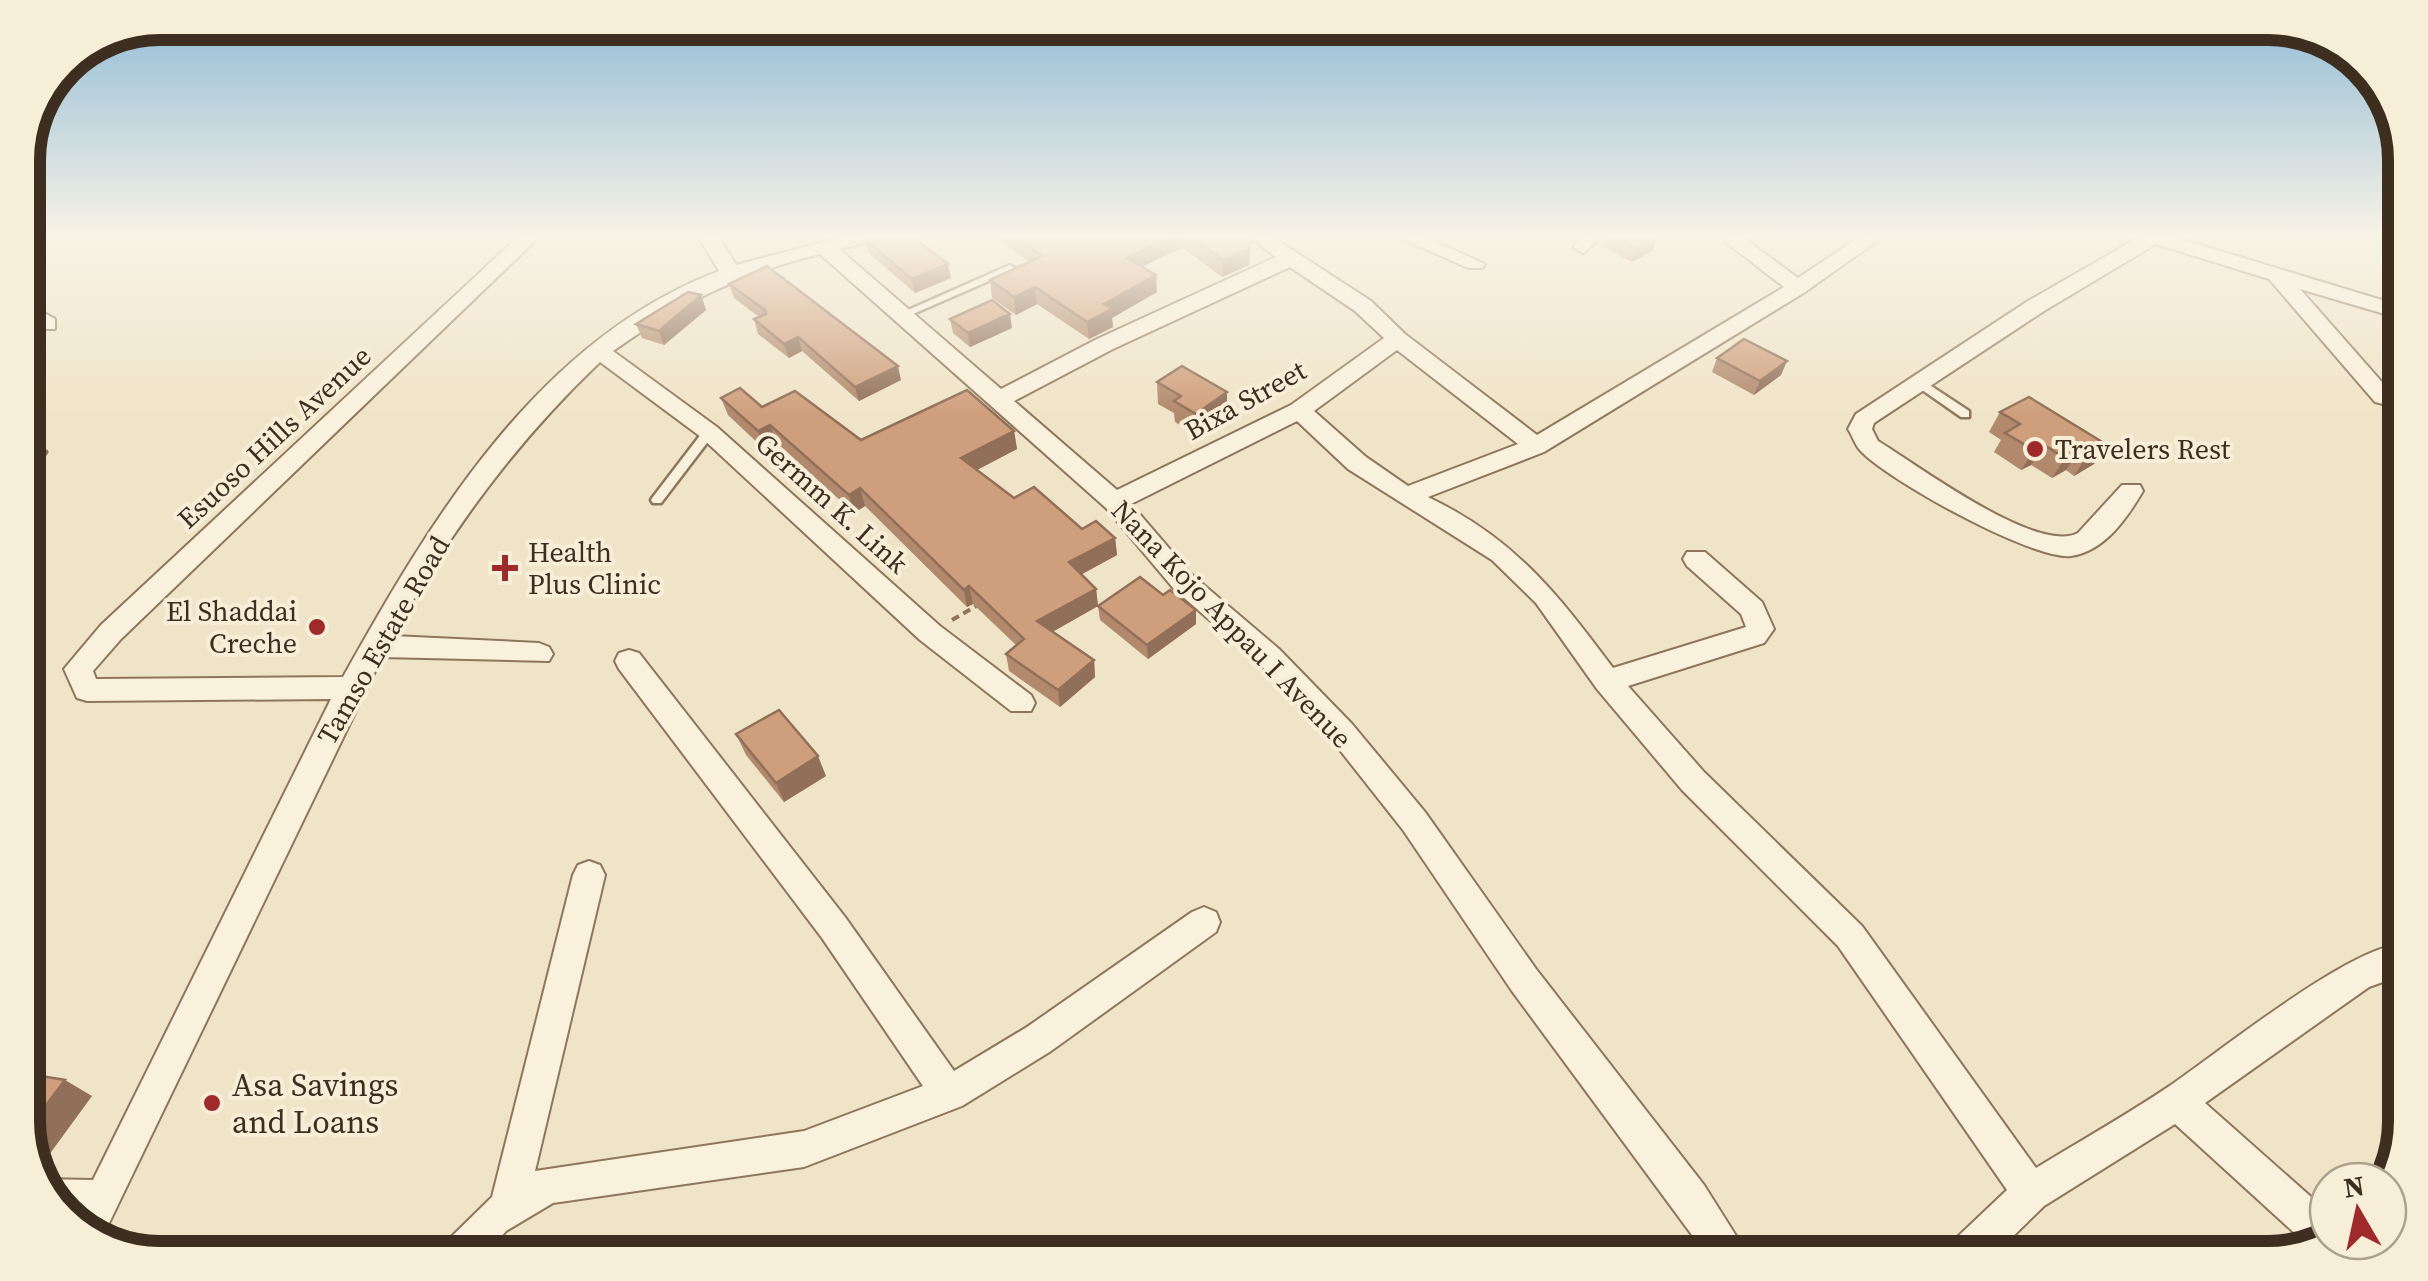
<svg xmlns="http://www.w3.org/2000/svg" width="2428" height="1281" font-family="'Source Serif 4',serif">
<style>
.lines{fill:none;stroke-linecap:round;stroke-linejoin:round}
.lane-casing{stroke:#8d765c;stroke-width:5}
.street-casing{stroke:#8d765c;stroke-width:4}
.path{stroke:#8d765c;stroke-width:4;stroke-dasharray:8 5;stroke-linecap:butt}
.lane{fill:#faf1dc;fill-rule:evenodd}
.street{fill:#faf1dc;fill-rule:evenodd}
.wall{fill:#b2896c}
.shaded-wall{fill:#916f58}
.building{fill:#cf9f7d;stroke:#916f58;stroke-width:2.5}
.poi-dot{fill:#9e2a2b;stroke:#f7eed8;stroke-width:4}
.labels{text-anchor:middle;stroke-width:8;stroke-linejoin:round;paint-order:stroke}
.street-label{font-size:28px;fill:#3d2e20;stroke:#f7eed8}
.poi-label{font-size:28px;fill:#3d2e20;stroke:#f7eed8;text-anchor:start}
.near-poi-label{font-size:32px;fill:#3d2e20;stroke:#f7eed8;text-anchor:start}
.rim{fill:none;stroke:#3d2e20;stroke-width:12}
</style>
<rect width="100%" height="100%" fill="#f0e4c8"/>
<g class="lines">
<g class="lane-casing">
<g id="lane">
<polygon points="1010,265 1015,268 1014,270 906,317 902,318 897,315"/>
<polygon points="1922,380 1969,411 1969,417 1961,417 1918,387 1918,381"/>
<polygon points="709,428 715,432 713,435 661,503 653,503 651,500 653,497 705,429"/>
<path d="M40,448L46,452L27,478L23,479C23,467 28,453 40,448Z"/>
</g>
</g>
<g class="street-casing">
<g id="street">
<path d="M519,236H540L121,639L93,671L96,679L343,677C431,519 539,339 719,271L698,236H718L736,265L846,236H881L878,240L839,249L1001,389L1097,339L1276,257L1248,236H1271L1371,301L1405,334L1537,435L1784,287L1718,236H1741L1798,278L1861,236H1884L1805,292L1544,452L1428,497C1514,538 1557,593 1613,668L1746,627L1741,614L1687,566L1683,559L1687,552H1705L1762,602L1774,629L1764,643L1628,686L1704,772L1862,926L2036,1168C2080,1141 2125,1116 2168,1087C2217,1054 2353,943 2405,944V974L2369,987L2205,1103L2328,1212V1241H2333L2310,1247L2175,1124L2044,1206L1991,1258H1945L1950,1244L2007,1190L1838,946L1682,790L1597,689L1536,603L1492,560L1348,469L1297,421L1131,504L1192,575L1279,649L1352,724L1425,812L1536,969L1704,1185L1750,1258H1709L1512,991L1403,830L1332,740L1259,663L1174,589L1106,508L820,254C741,273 679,304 613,351L717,427L940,626L1031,695L1035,703L1031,711H1011L920,640L701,437L600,362C515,443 448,533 393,636L539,643L549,647L553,654L549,661L382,657L99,1244L73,1222L76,1216C55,1214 45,1196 39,1179L93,1180L331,699L87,701L77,698L64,669L101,625ZM1290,267L1355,311L1384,338L1291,405L1117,490L1014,401L1113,349ZM1397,350L1518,444L1408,486L1366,457L1314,411Z"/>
<polygon points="1396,236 1423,236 1485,264 1482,268 1468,268"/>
<polygon points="1582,236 1603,236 1583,253 1573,247"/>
<path d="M2141,236H2171L2405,307V320L2300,289L2395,397L2383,404L2375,402L2269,279L2156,244L2044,311L1874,423L1872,429L1878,441C1916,464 2037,555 2078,533L2122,485H2140L2143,491C2127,518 2105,551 2071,556C2034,561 1883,478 1859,449C1855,444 1852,435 1848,429L1856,414L2028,301Z"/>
<polygon points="23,301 55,319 55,329 39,329 23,317"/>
<polygon points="629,650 639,653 845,917 954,1071 1027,1027 1192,912 1204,907 1216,912 1220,922 1216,932 1051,1051 962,1106 804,1167 553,1203 506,1231 483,1258 439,1258 444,1244 492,1197 573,875 578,865 589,861 600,865 605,875 535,1171 804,1131 923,1086 822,938 619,669 615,661 619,653"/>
</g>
</g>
<polyline class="path" points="952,620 978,605"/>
<use href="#lane" class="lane"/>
<use href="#street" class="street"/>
</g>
<g class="wall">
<polygon points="995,236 1241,236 1250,260 1249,265 1222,277 1183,248 1157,259 1143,267 1157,292 1112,318 1113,327 1089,339 1037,304 1016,315 992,298 990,280 1029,262"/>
<polygon points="1607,236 1657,236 1653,250 1632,262 1604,247"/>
<polygon points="866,240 951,278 915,293 869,253"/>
<polygon points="729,284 901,380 859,401 802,351 789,358 758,334 754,319 759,317 734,298"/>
<polygon points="701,295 706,310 664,345 642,338 636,324"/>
<polygon points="950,319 1012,328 970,347 953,333"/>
<polygon points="1717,358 1781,375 1754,395 1712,372"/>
<polygon points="1157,382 1227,413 1197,435 1175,422 1174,413 1158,404"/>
<polygon points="721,398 762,407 861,440 1014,431 1017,449 977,470 1014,498 1082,529 1115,538 1117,555 1082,574 1096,589 1098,606 1052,632 1094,660 1095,677 1060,707 1009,671 1006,654 1016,645 973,604 967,607 865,506 854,513 776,442 764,449 728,415"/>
<polygon points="2000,412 2107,445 2094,464 2074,476 2066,470 2052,478 2031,465 2021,470 1994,452 2001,440 1989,432"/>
<polygon points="1098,606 1196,610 1196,624 1148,659 1100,620"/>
<polygon points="736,734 826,776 784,802 746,755"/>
</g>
<g class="shaded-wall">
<polygon points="1171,236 1183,236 1183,248 1157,259 1128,275 1127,258"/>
<polygon points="1657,236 1653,250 1632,262 1635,248"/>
<polygon points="1251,243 1249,265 1222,277 1223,260"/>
<polygon points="948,264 951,278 915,293 912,279"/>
<polygon points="1156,275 1157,292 1112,318 1113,327 1089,339 1087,322 1104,304"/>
<polygon points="1035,287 1037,304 1016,315 1014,297"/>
<polygon points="701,295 706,310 664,345 659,331"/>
<polygon points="1010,314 1012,328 970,347 968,333"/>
<polygon points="798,337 802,351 789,358 784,344"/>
<polygon points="1787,361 1781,375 1754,395 1760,381"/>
<polygon points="898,366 901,380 859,401 855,387"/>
<polygon points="1227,392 1227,413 1197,435 1196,414"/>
<polygon points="770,425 776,442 764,449 758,431"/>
<polygon points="1014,431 1017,449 965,476 961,458"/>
<polygon points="2044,445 2031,465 2021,470 2034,450"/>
<polygon points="2107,445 2094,464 2074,476 2087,456"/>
<polygon points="2079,450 2066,470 2052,478 2065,458"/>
<polygon points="860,488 865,506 854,513 849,495"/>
<polygon points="1115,538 1117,555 1071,580 1069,562"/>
<polygon points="969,586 973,604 967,607 964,590"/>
<polygon points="1096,589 1098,606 1040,639 1037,621"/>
<polygon points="1196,610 1196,624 1148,659 1147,645"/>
<polygon points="1094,660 1095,677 1060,707 1058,690"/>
<polygon points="818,756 826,776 784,802 776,783"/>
<polygon points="65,1080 92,1096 38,1170 36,1169 24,1134"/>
</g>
<g class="building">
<polygon points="876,236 912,236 948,264 912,279 866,240"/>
<polygon points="1015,236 1171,236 1127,258 1156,275 1104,304 1112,309 1087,322 1035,287 1014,297 990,280 1042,256"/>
<polygon points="1189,236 1241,236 1251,243 1249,248 1223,260"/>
<polygon points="1612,236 1657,236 1635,248"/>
<polygon points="767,266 898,366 855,387 798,337 784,344 754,319 766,314 765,310 729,284"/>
<polygon points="688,292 701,295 659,331 636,324"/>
<polygon points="992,300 1010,314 968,333 950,319"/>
<polygon points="1744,339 1787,361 1760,381 1717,358"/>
<polygon points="1182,366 1227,392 1196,414 1174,401 1181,396 1157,382"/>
<polygon points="740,388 762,407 795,391 861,440 967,390 1014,431 961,458 1014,498 1034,487 1082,529 1096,521 1115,538 1069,562 1096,589 1037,621 1094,660 1058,690 1006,654 1024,639 969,586 964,590 860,488 849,495 770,425 758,431 721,398"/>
<polygon points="2029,397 2107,445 2087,456 2079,450 2065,458 2044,445 2034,450 2005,433 2020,424 2000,412"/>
<polygon points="1140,577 1163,595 1170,590 1196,610 1147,645 1098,606"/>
<polygon points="779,710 818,756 776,783 736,734"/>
<polygon points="23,1073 65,1080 24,1134 23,1130"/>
</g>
<linearGradient id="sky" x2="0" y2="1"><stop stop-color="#8fbad6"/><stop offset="0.57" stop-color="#f8f3e6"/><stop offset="1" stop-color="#f8f3e6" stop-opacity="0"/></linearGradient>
<rect width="2428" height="415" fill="url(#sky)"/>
<g class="poi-dot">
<circle cx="2035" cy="449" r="10"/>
<path d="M500 553h10v10h10v10h-10v10h-10v-10h-10v-10h10z"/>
<circle cx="317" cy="627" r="10"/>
<circle cx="212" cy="1103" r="10"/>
</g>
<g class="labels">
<g class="street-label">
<text transform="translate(1245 400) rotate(-29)" y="10">Bixa Street</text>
<text transform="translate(274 437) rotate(-43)" y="10">Esuoso Hills Avenue</text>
<text transform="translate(832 503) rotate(42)" y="10">Germm K. Link</text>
<text transform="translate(1232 624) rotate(46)" y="10">Nana Kojo Appau I Avenue</text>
<text transform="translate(383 640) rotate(-60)" y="10">Tamso Estate Road</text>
</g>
<g class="poi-label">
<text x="2055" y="459">Travelers Rest</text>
<text x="528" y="562">Health<tspan x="528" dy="32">Plus Clinic</tspan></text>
<text x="297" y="621" text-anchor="end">El Shaddai<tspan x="297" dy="32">Creche</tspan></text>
</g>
<g class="near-poi-label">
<text x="232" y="1096">Asa Savings<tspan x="232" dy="37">and Loans</tspan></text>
</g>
</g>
<path d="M0 0H2428V1281H0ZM160 40H2268A120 120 0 0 1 2388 160V1121A120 120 0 0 1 2268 1241H160A120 120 0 0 1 40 1121V160A120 120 0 0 1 160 40Z" fill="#f7eed8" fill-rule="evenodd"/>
<path class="rim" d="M160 40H2268A120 120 0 0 1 2388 160V1121A120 120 0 0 1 2268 1241H160A120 120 0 0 1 40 1121V160A120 120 0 0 1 160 40Z"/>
<g transform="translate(2358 1211) rotate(351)"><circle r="48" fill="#f7eed8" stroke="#ada18e" stroke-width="2.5"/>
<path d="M0-8L18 38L0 25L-18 38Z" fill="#9e2a2b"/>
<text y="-15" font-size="28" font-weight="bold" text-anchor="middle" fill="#3d2e20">N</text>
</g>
</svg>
